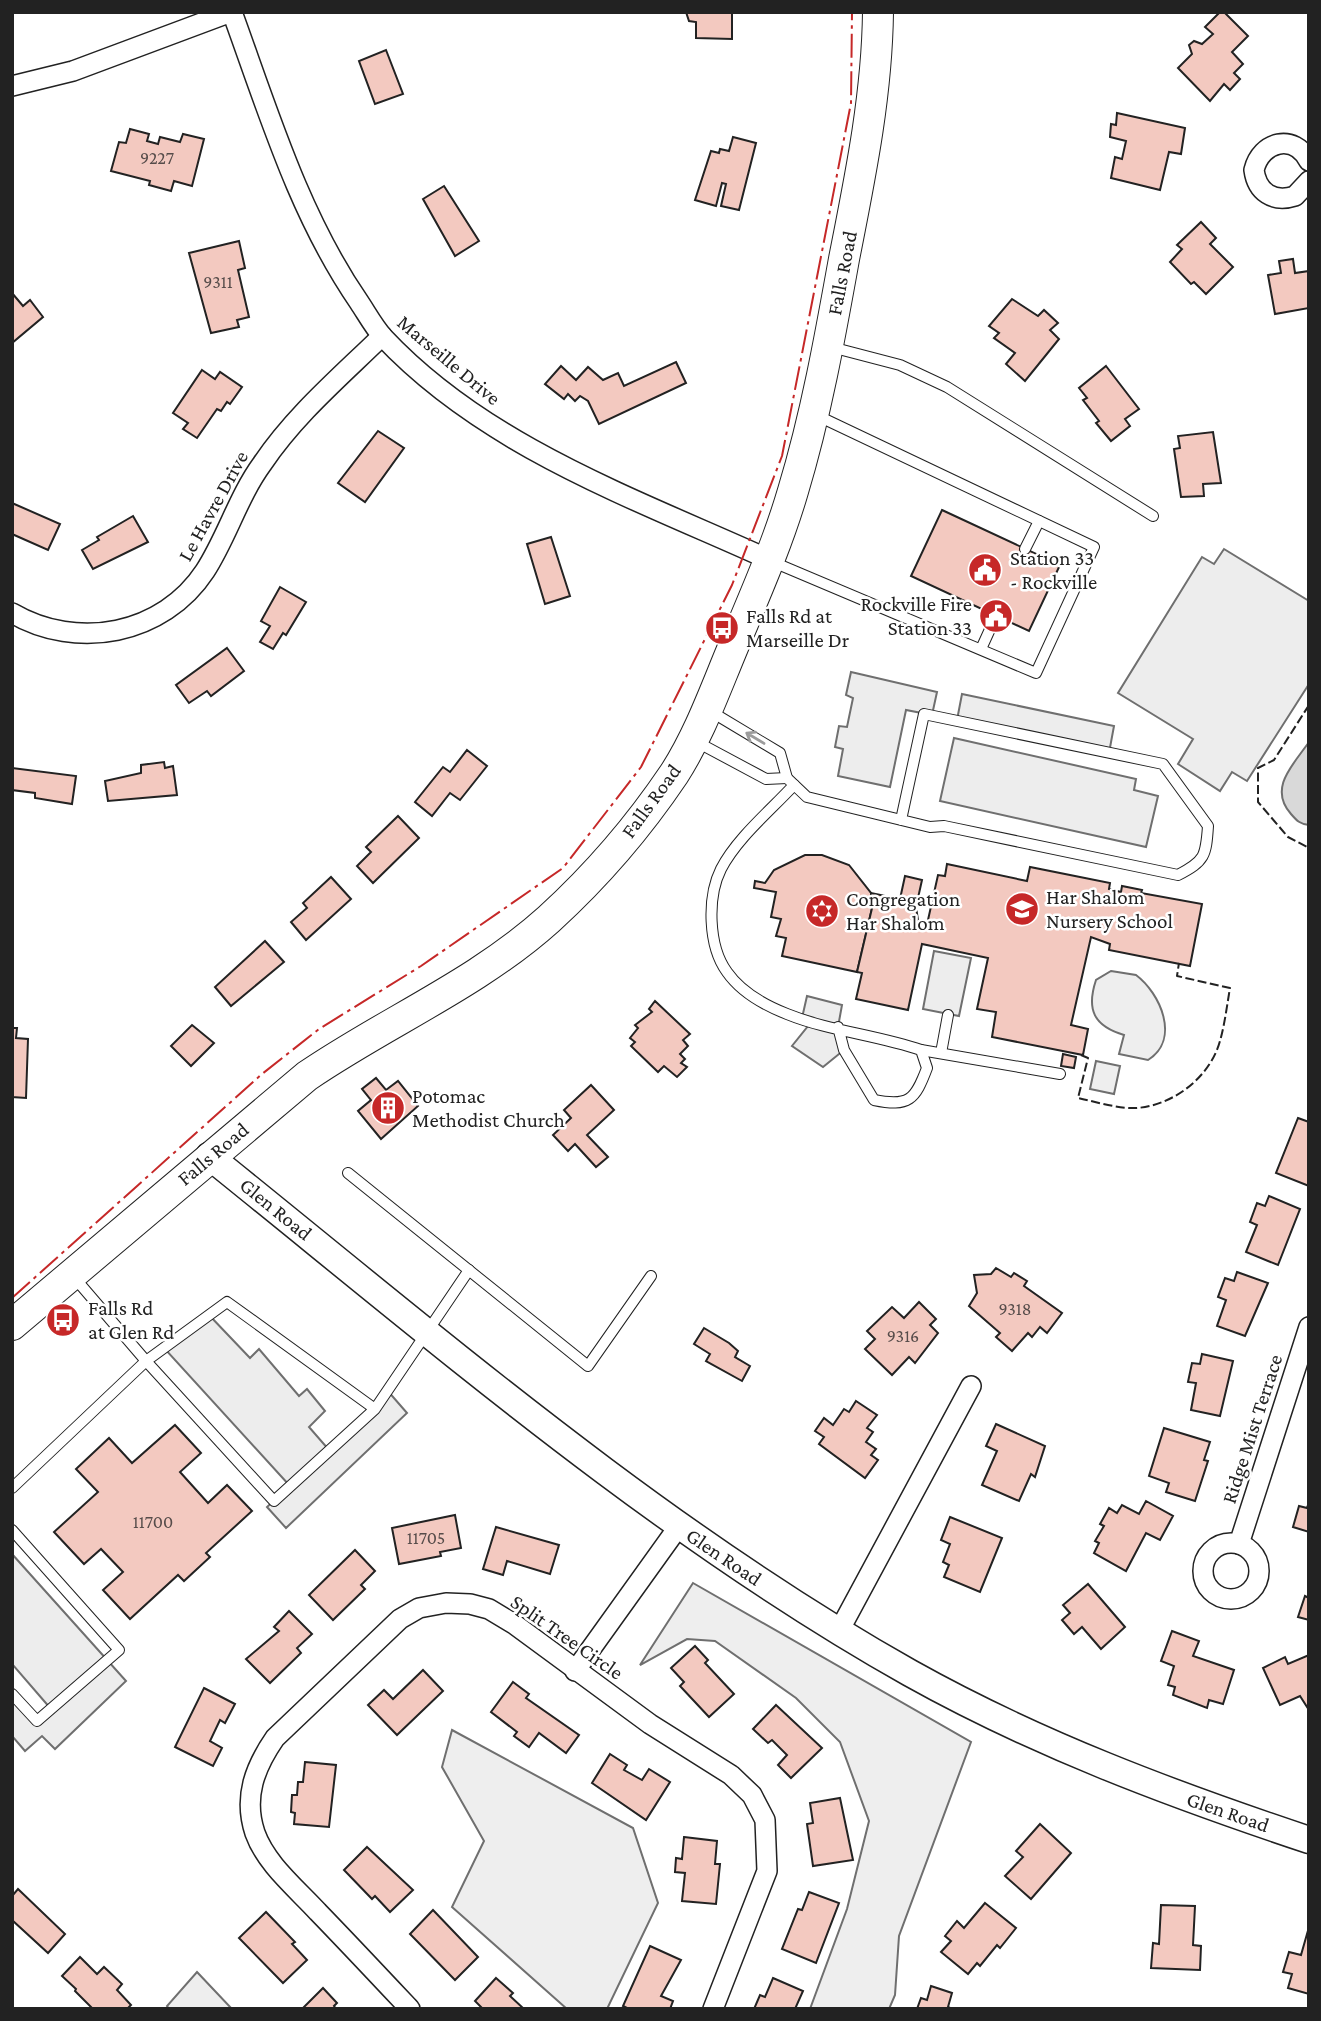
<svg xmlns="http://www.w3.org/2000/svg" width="1321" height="2021" font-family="'Crimson Pro',serif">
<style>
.green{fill:#eee;stroke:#6f6f6f;stroke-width:2}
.parking{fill:#ededed;stroke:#6f6f6f;stroke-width:2}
.water{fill:#d9d9d9;stroke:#6f6f6f;stroke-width:2}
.building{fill:#f3c9c0;stroke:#222;stroke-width:2}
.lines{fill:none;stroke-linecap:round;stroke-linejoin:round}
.lane-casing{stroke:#222;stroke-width:12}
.street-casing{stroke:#222;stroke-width:22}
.secondary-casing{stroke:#222;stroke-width:29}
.primary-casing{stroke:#222;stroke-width:32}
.lane{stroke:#fff;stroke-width:10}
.street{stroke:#fff;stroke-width:19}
.secondary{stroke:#fff;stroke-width:26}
.primary{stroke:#fff;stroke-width:30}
.fence{stroke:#222;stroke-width:2;stroke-dasharray:9 3.5;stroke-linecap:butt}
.power{stroke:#c62828;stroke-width:2;stroke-dasharray:24 5 3.5 5;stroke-linecap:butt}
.oneway{stroke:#9c9c9c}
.labels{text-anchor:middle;stroke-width:5;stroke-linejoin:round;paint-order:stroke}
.number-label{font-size:18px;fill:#564c4a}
.street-label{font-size:21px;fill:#222;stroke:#fff}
.poi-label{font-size:21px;fill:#222;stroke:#fff;text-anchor:start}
</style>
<rect width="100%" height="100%" fill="#fff"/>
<g class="green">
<path d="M1111,971L1136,975C1160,993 1181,1039 1148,1060L1119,1054L1124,1035C1094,1026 1086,1010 1096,980Z"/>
<polygon points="1096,1061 1120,1066 1114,1094 1090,1089"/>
<polygon points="693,1583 971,1742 899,1936 895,1995 889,2009 810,2009 847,1909 869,1821 840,1742 796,1698 715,1641 687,1639 640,1665"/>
<polygon points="452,1730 633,1828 658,1903 607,2009 567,2009 452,1907 484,1841 442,1767"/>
<polygon points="197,1972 232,2009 169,2009 167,2006"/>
</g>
<g class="parking">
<polygon points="1224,549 1309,601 1309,684 1247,781 1232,772 1220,791 1178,764 1193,739 1118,693 1202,557 1214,564"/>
<polygon points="851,672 937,692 932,715 906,710 890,787 838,776 843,749 835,747 839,726 847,727 853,698 846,695"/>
<polygon points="962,694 1114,726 1109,753 957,720"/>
<polygon points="954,738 1136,779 1134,790 1158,796 1146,847 940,801"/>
<polygon points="934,951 971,958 959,1016 923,1009"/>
<polygon points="807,996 842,1005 838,1027 844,1050 823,1067 792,1046 812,1021 802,1018"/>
<polygon points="209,1315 250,1358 259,1349 299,1396 307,1389 325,1411 309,1427 329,1450 387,1390 407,1413 286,1528 267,1507 290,1486 164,1348"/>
<polygon points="12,1554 126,1681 55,1749 42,1736 25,1751 12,1736 12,1694 37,1721 51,1709 12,1664"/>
</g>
<path class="water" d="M1309,742V825C1300,824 1297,821 1291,814C1268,788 1293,765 1309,742Z"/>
<g class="building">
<polygon points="686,12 732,12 732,39 696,38 696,22 689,21"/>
<polygon points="1220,12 1224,12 1248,36 1232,52 1243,64 1234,73 1240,79 1230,90 1224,84 1210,101 1178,68 1192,54 1189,45 1194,41 1202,44 1213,34 1205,27"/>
<polygon points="386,50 403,94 375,104 359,61"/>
<polygon points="1117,113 1185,128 1181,154 1169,152 1160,190 1111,178 1115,157 1122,159 1126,141 1110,137 1111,124 1116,125"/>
<polygon points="130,129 149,134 147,141 158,144 160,137 180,142 183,134 204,139 192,186 174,181 171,191 149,185 150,181 111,171 119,142 126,143"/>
<polygon points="733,137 756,143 739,210 721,206 726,184 722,183 716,206 695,200 711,151 719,153 720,149 729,151"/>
<polygon points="444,186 479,241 455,256 423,199"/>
<polygon points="1201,222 1216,238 1210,244 1233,267 1206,294 1194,282 1191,284 1170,262 1182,249 1177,245"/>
<polygon points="239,241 245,268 238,270 249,317 237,320 239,327 211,333 189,253"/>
<polygon points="1293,259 1295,273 1309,271 1309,308 1275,314 1268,275 1281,273 1279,261"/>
<polygon points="12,293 23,306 30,300 43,317 12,343"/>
<polygon points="1012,299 1038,316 1044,310 1058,323 1050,330 1059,339 1025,381 1006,364 1015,353 994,338 999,333 989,326"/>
<polygon points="676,362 686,383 599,424 588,401 580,396 575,401 568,394 564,399 545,384 561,366 576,380 588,367 603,380 618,373 624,386"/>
<polygon points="1106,366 1139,409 1125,419 1130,426 1111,441 1096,423 1099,421 1083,400 1087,398 1079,388"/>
<polygon points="202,370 215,379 220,372 242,387 230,404 227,402 221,411 217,409 197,438 183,429 188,423 173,413"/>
<polygon points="378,431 404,448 365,502 338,483"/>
<polygon points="1213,432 1221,483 1203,484 1204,496 1181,497 1174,449 1180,448 1178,436"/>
<polygon points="12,503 60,524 48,550 12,534"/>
<polygon points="942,510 1060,565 1029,631 911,576"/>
<polygon points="133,516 148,542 93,569 82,550 99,540 97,537"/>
<polygon points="551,537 570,596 545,604 527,544"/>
<polygon points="280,587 306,602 286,635 283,633 273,649 260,642 270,626 261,621"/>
<polygon points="227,648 244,671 211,696 207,691 189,703 176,685"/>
<polygon points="467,750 487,766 460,800 450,793 432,816 415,802 443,767 450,772"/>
<polygon points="164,762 165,768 173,766 177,795 108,801 105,781 141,773 141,765"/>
<polygon points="12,768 76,776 72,804 35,798 35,793 12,790"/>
<polygon points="398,816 419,838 373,883 357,866 371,852 366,847"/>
<polygon points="805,855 822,855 849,865 871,893 873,904 857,972 782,956 786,938 776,936 781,919 771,917 776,892 754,888 755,881 765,883 774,870"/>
<polygon points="947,864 1027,881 1030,867 1110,883 1109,889 1121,892 1122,886 1142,890 1141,893 1202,904 1190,966 1109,950 1110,944 1091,937 1071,1025 1088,1029 1083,1055 992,1037 996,1012 977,1009 988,958 922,944 908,1010 856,999 862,973 857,972 873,904 871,893 900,899 905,876 922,880 916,907 919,927 926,929 938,875 945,876"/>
<polygon points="331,877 351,899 306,940 291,922 307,908 303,903"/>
<polygon points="265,941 284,962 231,1006 215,987"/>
<polygon points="655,1001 690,1034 683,1040 688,1046 680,1054 685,1059 681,1063 687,1067 677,1077 664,1066 658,1072 631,1046 635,1042 630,1038 638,1028 635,1025 652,1012 649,1009"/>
<polygon points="192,1025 214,1043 191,1066 171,1046"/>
<polygon points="12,1028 17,1028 16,1038 28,1039 26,1098 12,1097"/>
<polygon points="1063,1054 1076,1057 1074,1068 1061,1066"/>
<polygon points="376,1078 386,1090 398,1081 418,1106 381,1139 358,1111 371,1100 362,1089"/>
<polygon points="591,1085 614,1110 587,1135 608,1157 596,1167 575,1144 568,1151 553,1135 571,1118 564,1110"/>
<polygon points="1298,1118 1309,1122 1309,1186 1276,1173"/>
<polygon points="1269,1196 1300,1209 1278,1265 1246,1252 1257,1225 1250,1222 1257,1203 1265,1206"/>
<polygon points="996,1268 1011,1277 1014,1273 1027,1281 1024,1286 1062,1313 1047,1333 1040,1327 1032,1337 1028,1333 1012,1351 996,1337 1000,1333 969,1306 977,1293 974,1275 991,1274"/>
<polygon points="1237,1272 1268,1283 1245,1336 1217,1326 1226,1300 1218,1297 1225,1278 1234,1281"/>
<polygon points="919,1302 936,1319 930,1325 938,1333 915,1363 909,1357 892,1375 865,1349 875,1339 867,1331 892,1307 904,1318"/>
<polygon points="704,1328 729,1343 738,1351 735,1357 750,1366 742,1381 706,1361 710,1354 694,1344"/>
<polygon points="1202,1354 1233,1361 1220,1416 1191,1410 1196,1383 1188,1382 1192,1363 1200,1364"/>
<polygon points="856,1401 877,1415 867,1428 873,1432 866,1442 876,1449 871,1455 878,1460 865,1478 819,1444 824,1437 815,1431 824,1418 833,1425 844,1409 849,1412"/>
<polygon points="996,1424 1045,1446 1035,1477 1031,1474 1019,1501 982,1485 997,1451 986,1446"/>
<polygon points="175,1425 201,1453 180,1472 208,1503 227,1485 252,1511 206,1553 210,1557 184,1581 178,1575 130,1619 103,1590 123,1572 101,1549 84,1564 54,1532 98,1492 76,1469 109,1438 132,1463"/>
<polygon points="1164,1428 1210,1442 1204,1460 1208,1461 1195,1501 1166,1492 1169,1483 1149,1476"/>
<polygon points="1146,1501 1173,1516 1160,1540 1146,1533 1126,1571 1094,1553 1099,1543 1095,1541 1104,1526 1100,1524 1109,1508 1117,1513 1122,1505 1139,1514"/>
<polygon points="1309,1502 1309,1532 1293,1527 1299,1506 1307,1508"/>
<polygon points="455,1515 461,1548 440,1552 441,1556 399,1564 392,1528"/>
<polygon points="950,1517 1002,1538 980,1592 944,1577 949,1565 943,1562 950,1544 941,1540"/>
<polygon points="496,1527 559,1545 550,1574 507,1561 503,1575 483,1569"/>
<polygon points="355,1550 375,1571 361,1585 365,1589 333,1620 309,1595"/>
<polygon points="1088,1584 1125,1627 1101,1649 1082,1627 1074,1634 1062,1620 1070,1613 1063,1605"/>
<polygon points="1305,1596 1309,1598 1309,1620 1298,1617"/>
<polygon points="289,1611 312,1634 297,1648 301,1653 270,1683 246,1659 279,1631 274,1627"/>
<polygon points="1172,1631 1199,1641 1193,1656 1234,1670 1223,1704 1209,1700 1207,1708 1173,1695 1175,1687 1168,1685 1174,1666 1161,1661"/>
<polygon points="695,1646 708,1660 705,1663 734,1694 709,1717 680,1686 684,1682 671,1668"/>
<polygon points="1309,1655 1309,1710 1300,1696 1280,1705 1263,1668 1285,1657 1288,1664"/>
<polygon points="423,1670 443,1691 397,1735 368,1705 384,1690 393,1699"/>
<polygon points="513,1682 529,1694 526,1698 579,1735 566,1753 539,1733 529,1747 514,1736 517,1732 491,1712"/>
<polygon points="204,1688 235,1704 225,1723 220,1720 210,1741 222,1748 213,1766 175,1747"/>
<polygon points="776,1705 822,1748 791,1778 778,1765 787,1755 772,1740 768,1743 753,1729"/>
<polygon points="610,1754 627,1765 624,1770 642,1780 649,1769 670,1782 646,1820 592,1783"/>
<polygon points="305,1762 336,1765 329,1827 294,1824 295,1813 291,1812 292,1795 297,1795 298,1782 303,1782"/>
<polygon points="840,1798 853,1860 813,1866 807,1824 813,1823 810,1803"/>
<polygon points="1040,1824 1071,1853 1031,1899 1005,1876 1023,1857 1016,1851"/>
<polygon points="684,1837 717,1841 715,1864 720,1864 716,1904 682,1901 685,1873 675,1872 676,1858 682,1859"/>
<polygon points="367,1847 413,1890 390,1912 375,1896 372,1899 344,1870"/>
<polygon points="18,1889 65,1934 48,1953 12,1920 12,1896"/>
<polygon points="809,1892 839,1903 816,1963 782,1949 798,1909 802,1910"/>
<polygon points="985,1903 1016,1928 1000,1948 997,1945 980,1966 977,1963 968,1974 941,1952 951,1941 945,1936 957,1921 964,1928"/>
<polygon points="1161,1905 1195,1906 1193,1945 1201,1946 1200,1970 1151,1968 1153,1943 1159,1944"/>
<polygon points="433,1910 478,1957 455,1980 410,1934"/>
<polygon points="266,1912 295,1942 292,1944 307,1960 283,1983 239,1938"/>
<polygon points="1309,1927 1309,1994 1288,1988 1292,1974 1283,1972 1289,1952 1301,1955"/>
<polygon points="650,1946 681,1960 661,1996 673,2001 670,2009 629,2009 623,2006"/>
<polygon points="80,1957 97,1974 104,1967 122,1984 117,1990 131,2005 127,2009 93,2009 75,1991 76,1989 62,1976"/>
<polygon points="496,1978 513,1993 510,1996 524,2009 483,2009 475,2001"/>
<polygon points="773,1978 803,1991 795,2009 754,2009 760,1995 765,1997"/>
<polygon points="931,1986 952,1993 948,2007 952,2009 917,2009 921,1998 927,2000"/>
<polygon points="323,1988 337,2003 334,2006 336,2009 302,2009"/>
</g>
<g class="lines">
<g class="lane-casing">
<g id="lane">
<polyline points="831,347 900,365 947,387 1153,516"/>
<polyline points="1025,549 1039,521"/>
<polyline points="773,562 1036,673 1094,547 818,416"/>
<polyline points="981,649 996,616"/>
<path d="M710,711L780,753L787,778L807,797L930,827L944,826L1178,875C1205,861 1206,856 1208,826L1163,764L924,714L901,820"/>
<polyline points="695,741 766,779 787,778"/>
<path d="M794,785C770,811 737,838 721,869C707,897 708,946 727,972C741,992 764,1005 787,1014C829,1031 877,1035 921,1050L927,1068C915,1100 909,1107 874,1100L844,1050L838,1027"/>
<polyline points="921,1050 1060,1074"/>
<polyline points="941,1053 948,1015"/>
<polyline points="348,1173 588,1366 651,1276"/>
<polyline points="375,1409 227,1302 146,1361 274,1501 375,1409 469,1270"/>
<polyline points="12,1488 146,1361 73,1276"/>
<polyline points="12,1530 119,1650 37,1721 12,1694"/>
</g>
</g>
<g class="street-casing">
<g id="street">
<path d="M232,12C268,111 299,215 359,302C367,314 374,327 383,337C486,447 636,499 770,560"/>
<polyline points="12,86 73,71 231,12"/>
<path d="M1309,161C1294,133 1261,141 1254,170C1257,192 1273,203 1295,196L1309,181"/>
<path d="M12,613C77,651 163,635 205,571C227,537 238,497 262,464C295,415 340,377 382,336"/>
<circle cx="1231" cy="1571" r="28"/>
<polyline points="1239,1544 1309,1327"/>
<polyline points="839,1631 971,1386"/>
<polyline points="575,1671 679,1526"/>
<path d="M410,2009C379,1976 349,1944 318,1912C296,1888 266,1864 255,1833C243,1797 255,1767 275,1738L400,1619L419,1608L446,1603L470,1604L489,1609L514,1624L650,1724L731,1775L752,1795L765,1820L767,1871L713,2009"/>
</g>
</g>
<g class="secondary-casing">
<path id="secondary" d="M209,1156C433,1336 659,1532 910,1673C1037,1744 1171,1794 1309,1840"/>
</g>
<g class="primary-casing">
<path id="primary" d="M12,1325L307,1076C386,1022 477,984 549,919C595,877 639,826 674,774C698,737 714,693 731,652C753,599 777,546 793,491C816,415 830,337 844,259C860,178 877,96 878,12"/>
</g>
<use href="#lane" class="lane"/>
<use href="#street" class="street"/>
<use href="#secondary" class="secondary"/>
<use href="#primary" class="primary"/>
<g class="fence">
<polyline points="1309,705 1274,760 1258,768 1258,802 1288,837 1309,848"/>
<path d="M1081,1055L1088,1058L1078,1098C1097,1102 1118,1109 1137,1108C1174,1105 1210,1077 1220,1041C1225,1023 1227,1005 1230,988L1177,976L1179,963"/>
</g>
<polyline class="power" points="12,1298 262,1074 319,1029 421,966 563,868 641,767 732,585 782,456 851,103 852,12"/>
</g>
<defs><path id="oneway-shaft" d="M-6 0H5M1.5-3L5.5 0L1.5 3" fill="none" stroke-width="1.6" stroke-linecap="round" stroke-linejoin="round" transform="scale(1.75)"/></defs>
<use class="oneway" href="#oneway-shaft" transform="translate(755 738) rotate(-149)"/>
<defs>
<g id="civic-disc" transform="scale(1.75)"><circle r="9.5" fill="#c62828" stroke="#fff"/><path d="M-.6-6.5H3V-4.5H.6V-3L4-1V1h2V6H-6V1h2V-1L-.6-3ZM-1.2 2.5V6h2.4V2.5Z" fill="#fff"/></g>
<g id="bus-disc" transform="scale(1.75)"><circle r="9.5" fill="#c62828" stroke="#fff"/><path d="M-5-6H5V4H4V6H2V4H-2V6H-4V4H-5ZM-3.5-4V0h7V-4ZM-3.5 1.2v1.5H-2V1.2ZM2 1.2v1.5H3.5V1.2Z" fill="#fff"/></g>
<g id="school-disc" transform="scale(1.75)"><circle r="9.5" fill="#c62828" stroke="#fff"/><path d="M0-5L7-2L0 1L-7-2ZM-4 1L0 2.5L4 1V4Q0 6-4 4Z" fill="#fff"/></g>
<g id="synagogue-disc" transform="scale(1.75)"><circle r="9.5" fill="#c62828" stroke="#fff"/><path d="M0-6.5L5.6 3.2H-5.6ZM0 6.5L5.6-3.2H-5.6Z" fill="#fff"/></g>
<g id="building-disc" transform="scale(1.75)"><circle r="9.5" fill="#c62828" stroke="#fff"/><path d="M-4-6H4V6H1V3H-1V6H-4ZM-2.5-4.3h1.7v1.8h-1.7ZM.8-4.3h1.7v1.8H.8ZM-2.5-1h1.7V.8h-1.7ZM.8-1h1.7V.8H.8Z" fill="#fff"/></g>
</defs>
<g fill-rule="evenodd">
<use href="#civic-disc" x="985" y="570"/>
<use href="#civic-disc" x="996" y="616"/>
<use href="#bus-disc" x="722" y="628"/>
<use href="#school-disc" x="1022" y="909"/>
<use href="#synagogue-disc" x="822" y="911"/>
<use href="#building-disc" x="388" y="1108"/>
<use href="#bus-disc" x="63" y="1320"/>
</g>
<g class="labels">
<g class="number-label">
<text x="157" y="164">9227</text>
<text x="218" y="288">9311</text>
<text x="1015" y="1315">9318</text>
<text x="903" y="1342">9316</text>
<text x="153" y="1528">11700</text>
<text x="426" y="1544">11705</text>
</g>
<g class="street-label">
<text transform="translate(842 273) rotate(-79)" y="7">Falls Road</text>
<text transform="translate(449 360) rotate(40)" y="7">Marseille Drive</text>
<text transform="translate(213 506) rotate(-61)" y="7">Le Havre Drive</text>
<text transform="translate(651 801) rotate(-54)" y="7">Falls Road</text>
<text transform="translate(213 1154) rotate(-40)" y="7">Falls Road</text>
<text transform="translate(276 1209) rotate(39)" y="7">Glen Road</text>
<text transform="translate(1252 1429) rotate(-72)" y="7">Ridge Mist Terrace</text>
<text transform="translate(724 1557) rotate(34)" y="7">Glen Road</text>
<text transform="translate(567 1637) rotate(35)" y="7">Split Tree Circle</text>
<text transform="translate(1228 1812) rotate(19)" y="7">Glen Road</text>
</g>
<g class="poi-label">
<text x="1010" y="565">Station 33<tspan x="1010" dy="24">- Rockville</tspan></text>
<text x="972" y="611" text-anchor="end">Rockville Fire<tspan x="972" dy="24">Station 33</tspan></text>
<text x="746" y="623">Falls Rd at<tspan x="746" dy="24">Marseille Dr</tspan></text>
<text x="1046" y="904">Har Shalom<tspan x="1046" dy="24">Nursery School</tspan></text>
<text x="846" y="906">Congregation<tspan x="846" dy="24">Har Shalom</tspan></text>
<text x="412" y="1103">Potomac<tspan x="412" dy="24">Methodist Church</tspan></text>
<text x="88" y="1315">Falls Rd<tspan x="88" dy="24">at Glen Rd</tspan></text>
</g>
</g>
<rect width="1321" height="2021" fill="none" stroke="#222222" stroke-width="28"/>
</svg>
